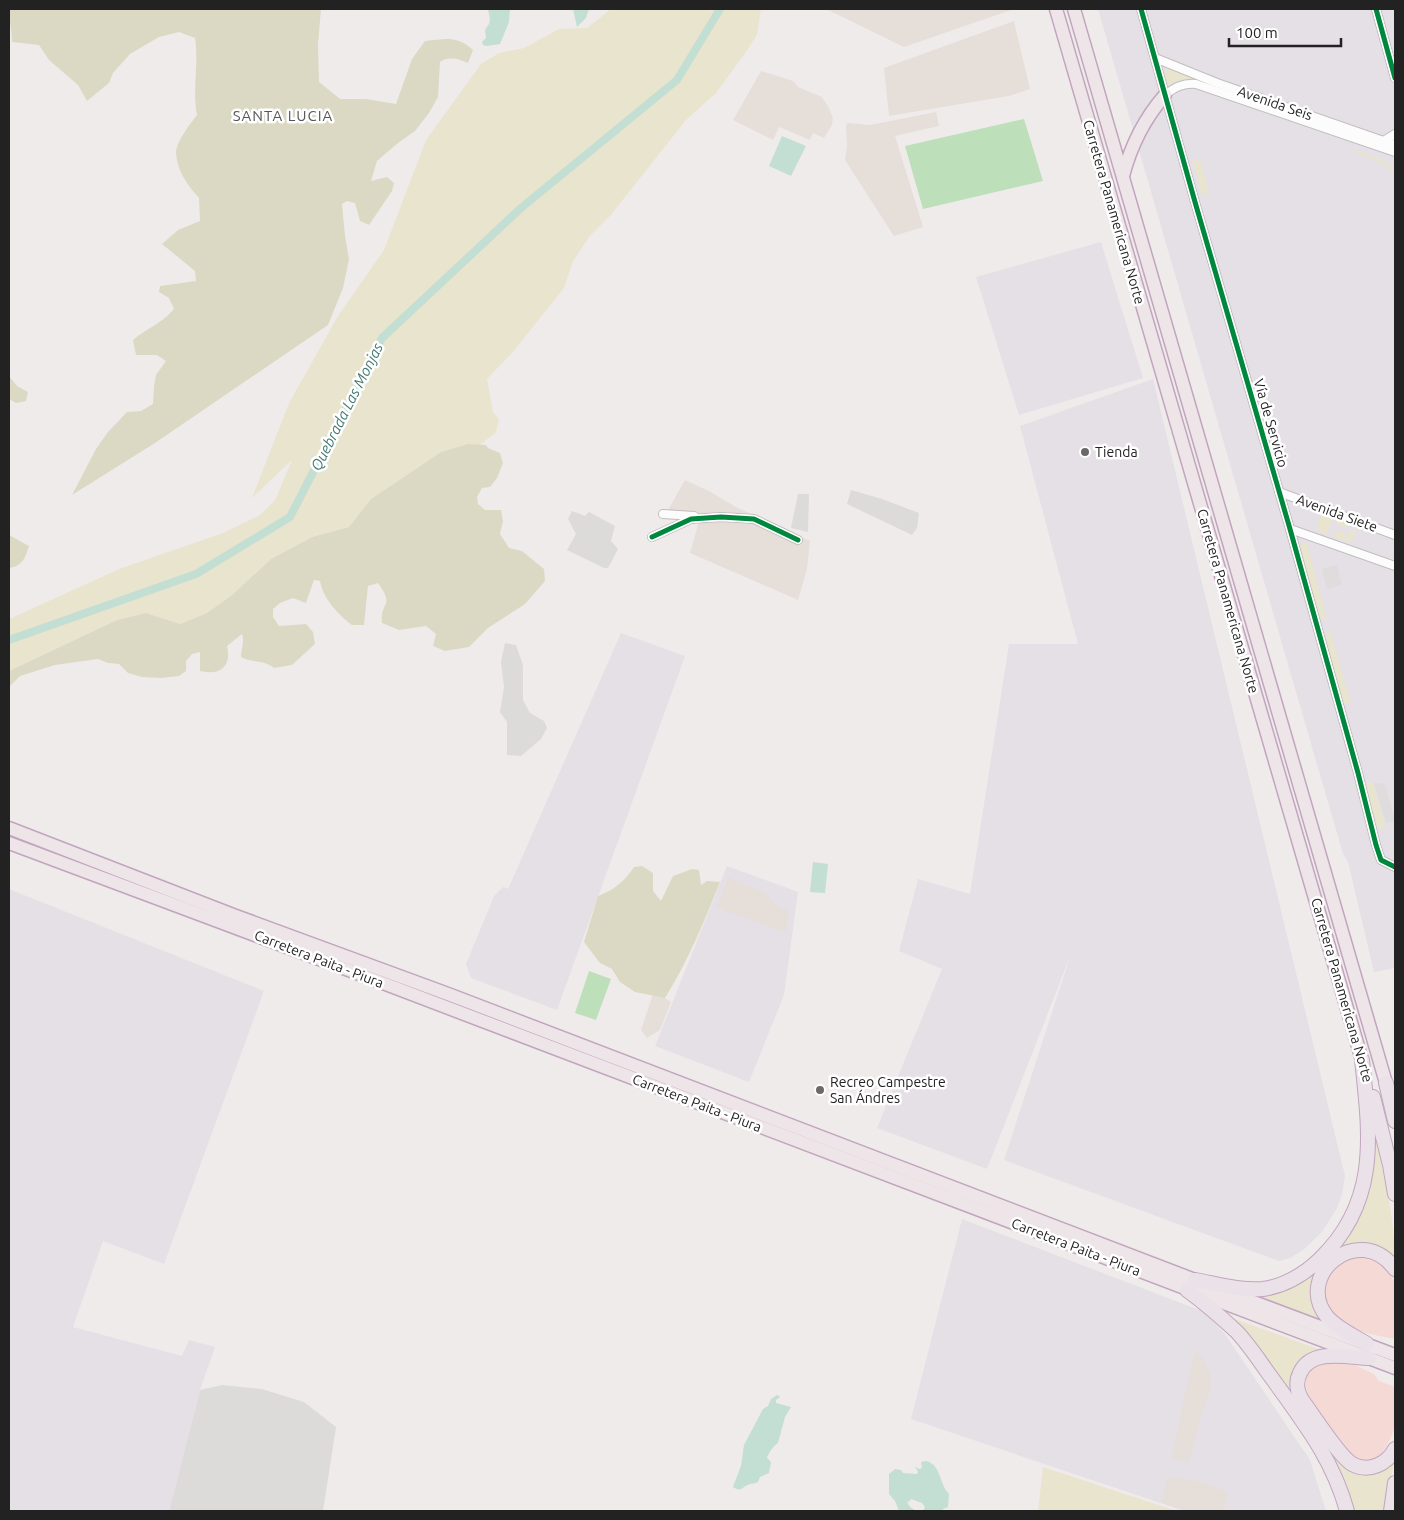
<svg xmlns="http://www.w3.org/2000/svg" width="1404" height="1520" font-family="Ubuntu,sans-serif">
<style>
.residential{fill:#dddada}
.industrial{fill:#e5dfe6}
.religious{fill:#dedcdc}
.farmland{fill:#e6ded9}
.grass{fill:#e9e4ce}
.forest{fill:#dbd9c4}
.sand{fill:#f4d9d4}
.pitch{fill:#bddfba}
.water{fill:#c3ded2}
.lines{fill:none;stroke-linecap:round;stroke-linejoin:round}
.canal{stroke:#c3ded2;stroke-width:8}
.minor-casing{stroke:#c0bebe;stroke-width:10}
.trunk-casing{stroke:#c1a5be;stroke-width:15}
.motorway-casing{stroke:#c1a5be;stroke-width:16}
.minor{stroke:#fdfcfc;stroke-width:8}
.trunk{stroke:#eee5e8;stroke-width:12}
.motorway{stroke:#eae2e8;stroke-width:14}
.cycleway-casing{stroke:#fff;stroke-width:8}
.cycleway{stroke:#00873e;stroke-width:5}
.poi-dot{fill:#6a6868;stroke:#fff;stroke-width:2}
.labels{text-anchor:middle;stroke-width:5;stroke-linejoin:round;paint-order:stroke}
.street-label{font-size:14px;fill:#222;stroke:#fff}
.poi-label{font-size:14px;fill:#222;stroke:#fff;text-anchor:start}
.neighbourhood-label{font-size:15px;letter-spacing:1px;fill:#555;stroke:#fff}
.water-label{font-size:15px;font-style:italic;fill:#437a72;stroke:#fff}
</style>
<rect width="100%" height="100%" fill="#f0ebeb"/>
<g class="residential">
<polygon points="851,490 882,499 919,513 917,528 912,535 847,504"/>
<polygon points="798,494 809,494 808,532 791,528"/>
<polygon points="572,511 585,516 589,512 615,526 611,541 618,549 608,568 604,568 567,550 576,534 568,519"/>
<polygon points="505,643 516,645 523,665 523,700 530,713 544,721 547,728 541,739 521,756 507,755 507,722 500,712 504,687 501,662"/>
<polygon points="222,1385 262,1389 304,1402 336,1427 323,1511 169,1511 200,1390"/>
</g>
<g class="industrial">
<polygon points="1098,9 1395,9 1395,968 1374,972 1348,862 1343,854"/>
<polygon points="1101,242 1143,378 1019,415 976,277"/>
<polygon points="1153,379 1345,1176 1342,1195 1337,1208 1322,1232 1303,1250 1290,1258 1279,1261 1004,1160 1071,954 987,1169 877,1128 942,969 899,951 918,879 970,894 1009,644 1078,644 1020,426"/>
<polygon points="621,633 685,656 557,1010 471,978 466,964 494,896 503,887 508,889"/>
<polygon points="727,866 798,892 784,995 749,1082 655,1046"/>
<polygon points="9,889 264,991 164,1264 103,1241 73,1327 182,1356 189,1340 215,1347 200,1390 169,1511 9,1511"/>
<polygon points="962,1219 1207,1313 1227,1337 1310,1460 1326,1511 1184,1511 911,1419"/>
</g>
<g class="religious">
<polygon points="1337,565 1342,585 1327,589 1322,569"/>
<polygon points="1374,783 1382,783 1386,788 1395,821 1386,823"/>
</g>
<g class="farmland">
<polygon points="826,9 1014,9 904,47"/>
<polygon points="1014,21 1030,89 1009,96 889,116 884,68"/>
<polygon points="761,71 793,81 798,87 822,97 828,106 833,118 832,125 824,138 813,133 810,140 779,127 773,140 733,120"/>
<polygon points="936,112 939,126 895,136 923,227 894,236 845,160 847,146 846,128 847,123 870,125"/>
<polygon points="685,480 711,492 736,507 810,541 807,569 798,600 690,553 699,521 668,510"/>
<polygon points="728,878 767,894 775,905 789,911 785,932 717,908"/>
<polygon points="654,991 671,1002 660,1030 647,1038 641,1030"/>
<polygon points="1195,1350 1204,1361 1210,1375 1211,1389 1203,1409 1189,1462 1171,1459"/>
<polygon points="1167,1477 1196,1481 1229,1492 1222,1511 1189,1511 1162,1503"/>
</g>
<g class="grass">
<polygon points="611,9 761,9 757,35 741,59 716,93 686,120 610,216 590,236 573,261 564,288 512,353 487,379 493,412 499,419 496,432 480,445 463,446 441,452 371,499 349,527 312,537 271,559 232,595 207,613 180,624 146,613 117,620 9,671 9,619 119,569 223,533 260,515 275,500 292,460 252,498 289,403 338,316 384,250 426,140 481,64 499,53 524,48 559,29 587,28"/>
<polygon points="1167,69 1170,69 1200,80 1181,80 1168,85 1164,71"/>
<polygon points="1356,150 1385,161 1395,172 1395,175 1383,163 1353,152"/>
<polygon points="1192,159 1201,162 1209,194 1202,195"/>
<polygon points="1326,514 1333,516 1327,534 1321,532 1317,528 1321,516"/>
<path d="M1340,518L1356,526C1357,531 1355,539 1350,542L1333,537L1334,532L1336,533L1337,530L1345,533L1344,536L1347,537L1349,531H1353L1355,526L1349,523L1347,528L1337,525Z"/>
<polygon points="1303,543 1307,544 1327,620 1320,618 1299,546"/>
<polygon points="1330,630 1351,704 1343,703 1325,637"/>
<polygon points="1364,782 1373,783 1386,829 1378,828"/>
<path d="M1373,1130C1384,1174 1395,1217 1395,1263C1367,1248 1363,1237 1332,1252L1343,1237Z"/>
<polygon points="1323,1263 1327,1322 1252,1293"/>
<polygon points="1235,1319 1321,1350 1304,1359 1303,1411 1235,1322"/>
<path d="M1310,1421C1325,1442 1351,1494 1384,1469C1388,1466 1391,1461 1395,1457L1385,1511H1351Z"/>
<polygon points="1043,1467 1177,1511 1038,1511"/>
</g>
<g class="forest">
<path d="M9,9H321L318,44L319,82L340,99H366L396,104L412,59L425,41C445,39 457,35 473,50L468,63C458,59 449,56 440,62L438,97L429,113L415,131L398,143L377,161L371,181L387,177L394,183L392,191L369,225L360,221L355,203L347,201L342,204L345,236L349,259L343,288L328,325L155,443L72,495L96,449L108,432L127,412L141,411L153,404L154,386L156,375L166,361L157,355H136L133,340C147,328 161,324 174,309L169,298L159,292L160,286L196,281L195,271L162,244L178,230L200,221L199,198C188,186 177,171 176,153C176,142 190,124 197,115C192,90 199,64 195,38L179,32L159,37L130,54L113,73L109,83L87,101L78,85L49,60L39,45L12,42C12,30 9,20 9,9Z"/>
<polygon points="9,376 17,386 28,392 26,401 16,403 9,399"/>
<path d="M468,444L486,445L488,448L500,453L503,463L497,478L490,487L482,488L477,497L478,504L485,510H501L503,521L500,534L509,548L522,551L544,569L545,581L525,604L488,628L469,647L445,651L433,646L436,634L426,626L399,630L382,623C379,602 396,608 378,583L368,586L364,625H352C338,614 323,599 320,581L314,580L306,603L293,598L280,603L273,609V617L279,626L306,624L313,632L315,644L292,665L274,668C265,660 252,663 241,657C241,649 245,642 242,634L227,646C232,667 220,676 200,671V652L192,654L186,661V671L179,676L161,678L142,677L128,673L119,664L108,663L98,659L55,665L20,676L9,687V671L117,620L146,613L180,624L207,613L232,595L271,559L312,537L349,527L371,499L441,452Z"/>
<path d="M9,535L29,546C25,558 23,566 9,568Z"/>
<path d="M642,866L653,873V891L661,901L673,876L692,869L699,870L701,885L707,881L720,882C704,922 688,961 665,998L635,992L620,982L612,969L600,963L584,942L598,896C614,890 625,881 634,867Z"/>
</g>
<g class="sand">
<path d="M1346,1256L1375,1257L1392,1275L1395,1284V1339C1368,1334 1333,1329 1325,1298C1323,1290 1324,1279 1329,1271C1332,1266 1341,1260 1346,1256Z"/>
<path d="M1328,1362L1355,1365L1374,1374L1379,1381L1395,1387C1395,1400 1397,1414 1395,1426C1394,1431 1391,1436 1389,1441C1380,1462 1364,1467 1347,1451C1339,1441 1332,1430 1324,1419C1310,1398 1289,1372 1328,1362Z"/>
</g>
<g class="pitch">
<polygon points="1024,119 1043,181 923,209 905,146"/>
<polygon points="589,971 611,979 596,1020 575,1013"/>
</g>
<g class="water">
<polygon points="488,9 510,9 509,22 500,44 487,46 483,45 482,42 486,38 485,30 489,24 490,19"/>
<polygon points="573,9 589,9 586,18 577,27"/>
<polygon points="782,136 806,146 791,176 769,166"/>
<polygon points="813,862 828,864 825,893 810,892"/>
<path d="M777,1395L779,1396L780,1397L776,1400V1403L791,1407L785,1417L778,1443C773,1446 768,1454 767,1458L771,1462L769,1473L760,1477L758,1482C755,1483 753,1484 750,1484C743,1486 741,1493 733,1487L741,1466L744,1445L763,1409L768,1406L771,1399Z"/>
<path d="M925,1461C941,1463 939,1484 949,1494L948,1507L943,1509L942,1511H923L925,1507L922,1503L911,1499L909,1502L907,1501C907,1503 911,1509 914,1509V1511H899L895,1501L889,1494V1474L895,1469L901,1470L903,1473L917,1474L918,1472L915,1466L919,1469L922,1468L921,1462Z"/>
</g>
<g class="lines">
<polyline class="canal" points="9,640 196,574 290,517 382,338 521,208 677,80 720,9"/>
<g class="minor-casing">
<g id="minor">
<polyline points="1141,9 1195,202 1290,529 1358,773 1376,845 1381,860 1395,867"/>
<polyline points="1376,9 1395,78"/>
<polyline points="1155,58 1217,83 1395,145"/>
<path d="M1165,95C1175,87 1183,83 1196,84L1395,152"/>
<polyline points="1382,142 1395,134"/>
<polyline points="1279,492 1395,535"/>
<polyline points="663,514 694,516"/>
<polyline points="1290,529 1395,566"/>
<polyline points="652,537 691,519 721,517 754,519 798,540"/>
</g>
</g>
<g class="trunk-casing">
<g id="trunk">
<polyline points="1056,9 1362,1060"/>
<polyline points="1074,9 1386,1083"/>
<path d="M1123,176C1131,145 1144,119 1165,95"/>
<polyline points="9,828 236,916 448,994 1195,1280 1395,1355"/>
<polyline points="9,843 367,977 1395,1368"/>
</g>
</g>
<g class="motorway-casing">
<g id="motorway">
<polyline points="1386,1083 1395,1121"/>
<polyline points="1373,1097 1390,1165 1395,1194"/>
<path d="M1195,1280C1217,1284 1240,1291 1263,1289C1284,1286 1304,1274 1319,1260C1380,1202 1370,1135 1362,1060"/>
<path d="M1187,1290C1205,1303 1221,1317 1237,1332C1251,1347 1262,1365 1274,1381C1305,1424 1333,1460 1347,1511"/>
<path d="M1367,1344C1354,1336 1338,1329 1328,1318C1292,1276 1359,1220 1395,1269"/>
<path d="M1369,1358C1347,1357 1311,1348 1300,1373C1295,1383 1297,1391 1302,1400C1313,1415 1339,1456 1352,1464C1369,1473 1387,1464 1395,1449"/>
<polyline points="1391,1511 1395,1483"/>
</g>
</g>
<use href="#minor" class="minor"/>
<use href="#trunk" class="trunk"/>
<use href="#motorway" class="motorway"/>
<g class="cycleway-casing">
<g id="cycleway">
<polyline points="1141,9 1195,202 1290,529 1358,773 1376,845 1381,860 1395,867"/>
<polyline points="1376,9 1395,78"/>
<polyline points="652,537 691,519 721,517 754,519 798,540"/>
</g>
</g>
<use href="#cycleway" class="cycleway"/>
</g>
<g class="poi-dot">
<circle cx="1085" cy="452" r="5"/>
<circle cx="820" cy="1090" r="5"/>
</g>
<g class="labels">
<g class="street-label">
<text transform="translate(1275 103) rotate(19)" y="5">Avenida Seis</text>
<text transform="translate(1114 212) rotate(74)" y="5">Carretera Panamericana Norte</text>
<text transform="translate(1271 423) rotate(74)" y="5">Vía de Servicio</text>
<text transform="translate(1337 513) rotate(20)" y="5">Avenida Siete</text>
<text transform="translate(1228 601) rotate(74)" y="5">Carretera Panamericana Norte</text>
<text transform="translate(319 959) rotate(21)" y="5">Carretera Paita - Piura</text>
<text transform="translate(1342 990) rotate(74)" y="5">Carretera Panamericana Norte</text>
<text transform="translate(697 1103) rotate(21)" y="5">Carretera Paita - Piura</text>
<text transform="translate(1076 1247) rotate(21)" y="5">Carretera Paita - Piura</text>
</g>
<g class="poi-label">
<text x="1095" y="457">Tienda</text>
<text x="830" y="1087">Recreo Campestre<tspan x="830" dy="16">San Ándres</tspan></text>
</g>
<g class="neighbourhood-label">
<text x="283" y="121">SANTA LUCIA</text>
</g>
<g class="water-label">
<text transform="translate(347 407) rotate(-63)" y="5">Quebrada Las Monjas</text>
</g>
</g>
<rect width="1404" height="1520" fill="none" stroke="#222222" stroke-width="20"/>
<path d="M1229 38v8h112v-8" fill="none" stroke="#222222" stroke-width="2.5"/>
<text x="1236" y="38" font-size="15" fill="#222222" stroke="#ffffff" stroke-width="4" paint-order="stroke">100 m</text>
</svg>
